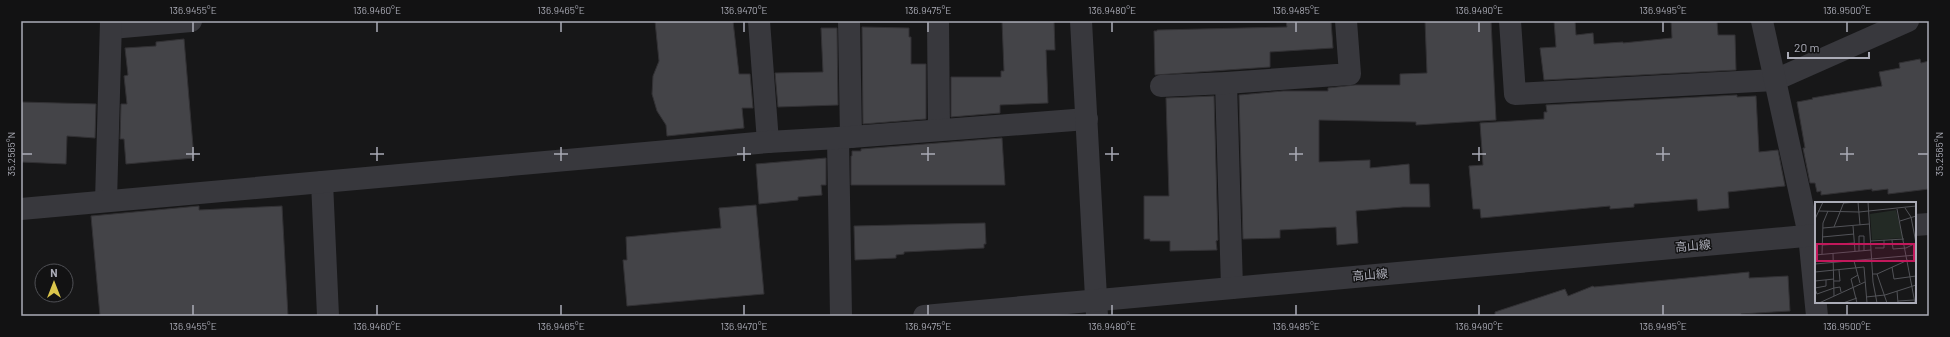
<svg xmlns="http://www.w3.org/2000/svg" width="1950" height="337" font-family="Barlow,'Noto Sans JP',sans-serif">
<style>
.building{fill:#444448;stroke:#323134}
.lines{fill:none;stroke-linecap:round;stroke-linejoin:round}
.minor{stroke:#38383d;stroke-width:22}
.tertiary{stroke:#38383d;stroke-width:22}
.ticks{fill:none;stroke:#abacb7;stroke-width:1.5}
.labels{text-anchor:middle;stroke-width:3;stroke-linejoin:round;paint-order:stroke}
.street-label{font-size:12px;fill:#abacb7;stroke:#121213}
.inset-road{fill:none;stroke:#525358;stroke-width:1}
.view{fill:#c2185b;fill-opacity:0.15;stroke:#c2185b;stroke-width:2}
.inset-edge{fill:none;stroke:#abacb7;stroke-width:2}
.neatline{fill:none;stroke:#abacb7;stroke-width:1.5}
.ticks-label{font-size:10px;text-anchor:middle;fill:#abacb7}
</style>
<rect width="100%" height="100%" fill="#171718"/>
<g class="building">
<polygon points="655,21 733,21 739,74 750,74 753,108 742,108 744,128 667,136 666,125 657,111 652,94 653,76 659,61"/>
<polygon points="1002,21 1054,21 1055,50 1046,50 1048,103 1000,105 1000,113 951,117 951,77 1001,77 1001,71 1004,71"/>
<polygon points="1286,21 1331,21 1333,48 1270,52 1270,67 1155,75 1154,31 1157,31 1157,30 1287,27"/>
<polygon points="1425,21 1491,21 1496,120 1416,125 1416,122 1319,120 1319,162 1370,160 1370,168 1409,164 1410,184 1429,184 1430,207 1403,207 1356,211 1358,243 1337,245 1336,227 1280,230 1280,238 1243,239 1239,95 1283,91 1328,91 1328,88 1355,85 1400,85 1400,74 1427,73"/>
<polygon points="1554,21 1575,21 1576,35 1593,33 1594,44 1623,42 1623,43 1672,38 1671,21 1717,21 1718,35 1735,35 1736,70 1544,80 1540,48 1556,47"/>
<polygon points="862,27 909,28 909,37 911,37 911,64 926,64 926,119 863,124"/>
<polygon points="821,28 837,28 838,105 778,107 775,73 823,72"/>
<polygon points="184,39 194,158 126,164 124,139 120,139 121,104 127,104 124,76 128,75 125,48 156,46 156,42"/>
<polygon points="1920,59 1921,63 1929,61 1929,189 1888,194 1888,189 1872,191 1872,189 1821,195 1821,191 1817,192 1815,183 1810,183 1803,148 1805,148 1797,102 1813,99 1812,98 1882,86 1879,72 1900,68 1899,63"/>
<polygon points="1737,95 1737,97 1756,96 1759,152 1778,150 1785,186 1728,192 1729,208 1698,211 1697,199 1634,204 1634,207 1610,209 1610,206 1481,218 1480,209 1473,209 1469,166 1483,165 1480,123 1544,119 1544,112 1547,112 1546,105"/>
<polygon points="1214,96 1218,240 1216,241 1217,250 1170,251 1170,241 1150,241 1150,239 1144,239 1144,196 1169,196 1166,98"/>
<polygon points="21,102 96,104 95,138 67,136 66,164 21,162"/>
<polygon points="1002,138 1005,185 851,185 851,156 852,156 852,151 861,151 861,149"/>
<polygon points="826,158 826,185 821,185 822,195 798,197 798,200 759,204 756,164"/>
<polygon points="756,205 764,294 627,306 623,260 627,260 626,237 721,228 719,208"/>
<polygon points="199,206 199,210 282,206 288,316 100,316 91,216"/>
<polygon points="985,223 986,244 984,244 984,248 904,252 904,254 896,255 896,258 855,260 854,226"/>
<polygon points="1749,272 1749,278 1788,276 1790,311 1741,314 1741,316 1495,316 1495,312 1565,289 1568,296 1593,286 1594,287"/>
</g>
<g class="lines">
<g class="minor">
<polyline points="759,21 768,142"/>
<polyline points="849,21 851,137"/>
<polyline points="938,21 939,129"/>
<polyline points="1510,21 1515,94 1775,80 1908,21"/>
<polyline points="1762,21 1809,235 1817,316"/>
<polyline points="111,28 191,21"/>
<polyline points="1226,83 1232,288"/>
<polyline points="1161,86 1226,83 1350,74 1346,21"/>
<polyline points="838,138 841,316"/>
<polyline points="322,182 328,316"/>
<polyline points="106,201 111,21"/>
<polyline points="21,209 768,142 838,138 1087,119"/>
</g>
<g class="tertiary">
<polyline points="1081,21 1097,316"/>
<polyline points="1915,225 1929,224"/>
<polyline points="924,316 1816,235"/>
</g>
</g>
<path class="ticks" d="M193,22V32M377,22V32M561,22V32M744,22V32M928,22V32M1112,22V32M1296,22V32M1479,22V32M1663,22V32M1847,22V32M193,147V161M377,147V161M561,147V161M744,147V161M928,147V161M1112,147V161M1296,147V161M1479,147V161M1663,147V161M1847,147V161M22,154H32M186,154H200M370,154H384M554,154H568M737,154H751M921,154H935M1105,154H1119M1289,154H1303M1472,154H1486M1656,154H1670M1840,154H1854M1918,154H1928M193,305V315M377,305V315M561,305V315M744,305V315M928,305V315M1112,305V315M1296,305V315M1479,305V315M1663,305V315M1847,305V315"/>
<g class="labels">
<g class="street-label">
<text transform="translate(1693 246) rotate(-5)" y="4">高山線</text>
<text transform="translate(1370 275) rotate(-5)" y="4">高山線</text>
</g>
</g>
<g transform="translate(1815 202)">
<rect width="101" height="101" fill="#171718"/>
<path d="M81,8L88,36L57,38L55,12Z" fill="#232a25"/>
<path class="inset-road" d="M43,0L45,23M53,0L58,80L62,101M29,1L43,0M90,6L96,15L101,41M82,7L100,101M3,9L44,10L101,4M0,17L8,0M85,19L101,14M38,24L40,49M19,25L29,0M8,26L54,22M7,35L39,32M77,38L78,47L91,46L101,41M56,39L89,37M7,43L39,41M60,46H69V38M44,49V34H49V49M18,51L19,94M7,52L8,21L13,9M0,53L56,48M39,59L45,81M0,62L101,53M77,65L79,77L101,74M0,70L49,65L52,101M58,72H62L72,101M62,72L93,58M0,79L19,77M19,79H25L24,68M0,86L11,84V78M0,87L2,92L19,86L25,85L26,90M82,89L83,101M51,95L70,93L101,83M83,99L99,98M4,101L50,80M28,101L42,96M42,101L36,77L43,73"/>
<path class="view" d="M2,42H99V59H2Z"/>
<rect width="101" height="101" class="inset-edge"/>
</g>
<rect width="1950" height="337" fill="none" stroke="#121213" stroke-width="44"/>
<g transform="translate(54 283)"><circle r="19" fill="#121213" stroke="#4f5055"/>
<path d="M0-3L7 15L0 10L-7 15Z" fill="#dbc64c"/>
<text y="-6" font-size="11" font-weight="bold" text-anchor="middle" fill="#abacb7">N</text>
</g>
<path d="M1788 52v6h81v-6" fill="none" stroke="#abacb7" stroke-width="2"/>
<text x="1794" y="52" font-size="12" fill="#abacb7" stroke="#121213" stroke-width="3" paint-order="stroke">20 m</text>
<rect x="22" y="22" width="1906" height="293" class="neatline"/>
<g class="ticks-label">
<text x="193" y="14">136.9455°E</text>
<text x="377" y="14">136.9460°E</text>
<text x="561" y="14">136.9465°E</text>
<text x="744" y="14">136.9470°E</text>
<text x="928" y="14">136.9475°E</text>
<text x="1112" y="14">136.9480°E</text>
<text x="1296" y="14">136.9485°E</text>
<text x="1479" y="14">136.9490°E</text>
<text x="1663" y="14">136.9495°E</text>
<text x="1847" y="14">136.9500°E</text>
<text transform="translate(11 154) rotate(-90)" y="4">35.2565°N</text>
<text transform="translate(1939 154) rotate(-90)" y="4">35.2565°N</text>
<text x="193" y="330">136.9455°E</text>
<text x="377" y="330">136.9460°E</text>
<text x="561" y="330">136.9465°E</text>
<text x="744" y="330">136.9470°E</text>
<text x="928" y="330">136.9475°E</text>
<text x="1112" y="330">136.9480°E</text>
<text x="1296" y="330">136.9485°E</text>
<text x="1479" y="330">136.9490°E</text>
<text x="1663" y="330">136.9495°E</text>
<text x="1847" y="330">136.9500°E</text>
</g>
</svg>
